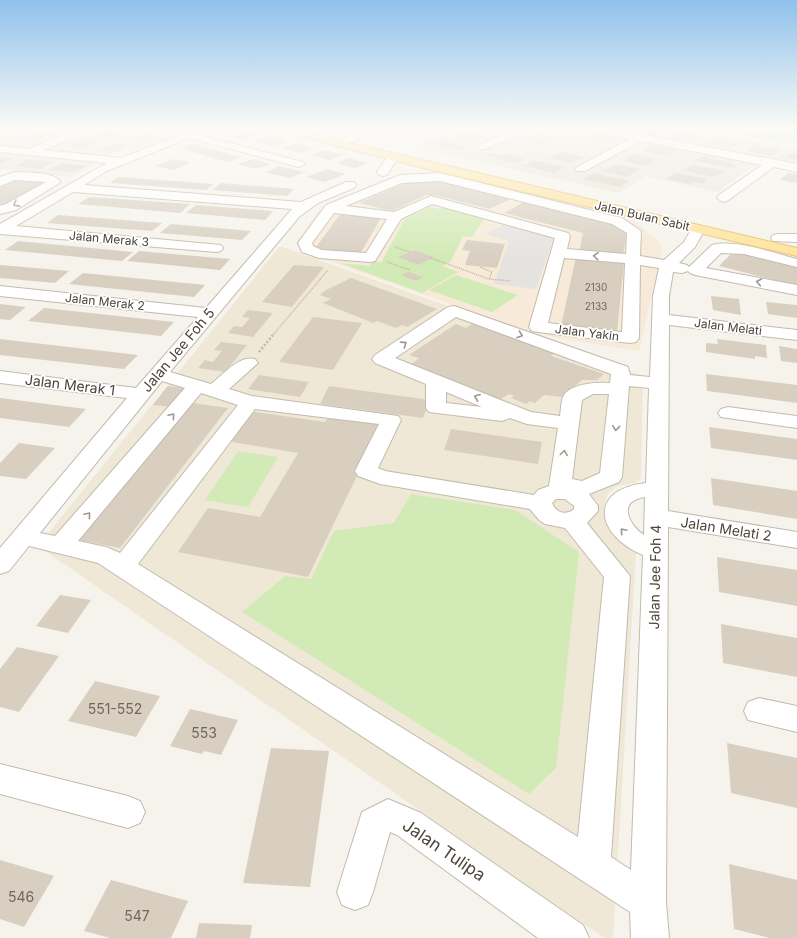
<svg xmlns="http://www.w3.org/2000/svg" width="797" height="938" font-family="Inter,sans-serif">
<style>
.residential{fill:#eae5da}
.commercial{fill:#f7ead8}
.education{fill:#efe8d6}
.green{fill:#d2eab5}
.parking{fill:#e5e3e0}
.building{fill:#d8cfc1}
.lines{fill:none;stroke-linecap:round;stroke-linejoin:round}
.minor-casing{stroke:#c2bbae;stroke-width:2}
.major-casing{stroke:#e6c16a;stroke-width:2}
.path-far1{stroke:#c4b79f;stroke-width:1.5;stroke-dasharray:1 1;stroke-linecap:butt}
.path{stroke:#c4b79f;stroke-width:2.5;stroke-dasharray:2 2;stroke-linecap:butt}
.minor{fill:#fff;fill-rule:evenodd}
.major{fill:#ffe39c;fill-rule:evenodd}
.oneway{stroke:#9c9892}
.labels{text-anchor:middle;stroke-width:3.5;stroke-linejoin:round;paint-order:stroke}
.far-number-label{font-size:10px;fill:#6e675b}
.far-street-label{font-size:12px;fill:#4b4439;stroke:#fff}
.street-label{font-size:14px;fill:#4b4439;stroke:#fff}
.near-number-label{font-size:14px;fill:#6e675b}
.near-street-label{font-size:17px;fill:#4b4439;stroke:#fff}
</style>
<rect width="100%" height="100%" fill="#f6f3ec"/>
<g class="residential">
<polygon points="0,129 192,129 133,150 110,154 72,177 0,169"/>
<polygon points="442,129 686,129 797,149 797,164 776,160 751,163 755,165 717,192 645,176 619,193 413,147 451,132"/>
</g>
<polygon class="commercial" points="435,173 632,219 663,245 639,351 562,339 516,328 321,258 302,250 295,244 320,207 398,175"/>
<polygon class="education" points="280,246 643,376 641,478 635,483 617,486 608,493 604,507 607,526 615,538 636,553 613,938 604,938 38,546"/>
<g class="green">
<polygon points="704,129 797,129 797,144"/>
<polygon points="429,207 439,209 447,207 485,217 472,237 463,236 451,261 442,266 458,272 422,293 340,263 370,266 373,260 381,263 404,220"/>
<polygon points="456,275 518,295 492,312 429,290"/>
<polygon points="238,451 278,457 248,507 205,500"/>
<polygon points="411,494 515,510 579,552 556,768 529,794 242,612 285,576 311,579 334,531 394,523"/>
</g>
<polygon class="parking" points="505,224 554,237 536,289 494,284 509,241 486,234"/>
<g class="building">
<polygon points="110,129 124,132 108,138 94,136"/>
<polygon points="156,129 176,129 166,133 152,131"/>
<polygon points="473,129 501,129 491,134"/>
<polygon points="641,129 668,129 658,135 643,132 644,131"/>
<polygon points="249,131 260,134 244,139 232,136"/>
<polygon points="41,132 55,135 37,141 23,139"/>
<polygon points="466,132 485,137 470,143 451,138"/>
<polygon points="681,132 704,136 695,141 672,137"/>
<polygon points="143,134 158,136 143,143 128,141"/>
<polygon points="536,134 556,138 543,145 522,140"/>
<polygon points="595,134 616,138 620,139 608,143 585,140 587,140 584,139"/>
<polygon points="270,136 288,141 273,146 254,141"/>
<polygon points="717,138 741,143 732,148 708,144"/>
<polygon points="86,139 100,141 83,148 68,146"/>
<polygon points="439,140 466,146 459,150 427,144"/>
<polygon points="115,143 128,145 112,152 99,150"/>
<polygon points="296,143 314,148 300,153 281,148"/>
<polygon points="194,144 241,157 227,162 180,148"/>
<polygon points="651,145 677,150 668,156 644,151"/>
<polygon points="755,145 780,150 772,156 747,151"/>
<polygon points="325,150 344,155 330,160 310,155"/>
<polygon points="561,152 583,157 585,158 569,163 548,158"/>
<polygon points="494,153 497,155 509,155 526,159 514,163 485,155"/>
<polygon points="793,153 797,153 797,160 786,158"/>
<polygon points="635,154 658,159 645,166 622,161"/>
<polygon points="701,156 730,162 733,163 731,164 737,166 734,168 694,161"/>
<polygon points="0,157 14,158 0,164"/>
<polygon points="349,158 367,163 355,168 337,163"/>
<polygon points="29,159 53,162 40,169 15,166"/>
<polygon points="173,159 191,162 174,170 156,166"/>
<polygon points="252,159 271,164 256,169 237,164"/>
<polygon points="535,160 565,167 554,173 524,166"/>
<polygon points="62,163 87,166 74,172 49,170"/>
<polygon points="617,164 640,169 627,177 603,171"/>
<polygon points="693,165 725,171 714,177 684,171"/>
<polygon points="280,166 304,172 289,178 265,172"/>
<polygon points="327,169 346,174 325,182 306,177"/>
<polygon points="594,173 625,180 629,181 620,187 583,179"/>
<polygon points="676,173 706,179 704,181 706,181 703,183 692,182 690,184 667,179"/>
<polygon points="788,173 797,174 797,183 779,180"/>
<polygon points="119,177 214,184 206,190 110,183"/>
<polygon points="17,179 48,182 3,207 0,207 0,188"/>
<polygon points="439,180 513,198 489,209 435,195 426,195 392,211 359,203 407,182"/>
<polygon points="221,183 294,189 287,196 212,190"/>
<polygon points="90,197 190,204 180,213 78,204"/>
<polygon points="524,202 613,223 627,232 623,255 580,249 583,233 504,213"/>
<polygon points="196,205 273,211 265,220 186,213"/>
<polygon points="341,213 382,216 360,254 314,250"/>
<polygon points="58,215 162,223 152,231 47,223"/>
<polygon points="171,224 251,231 242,240 160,233"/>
<polygon points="467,240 505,244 497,268 465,265 470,251 462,250"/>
<polygon points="18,241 133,252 122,261 5,250"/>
<polygon points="414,250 434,257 419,265 398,257"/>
<polygon points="139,251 230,259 220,270 127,261"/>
<polygon points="738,251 797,261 797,286 719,266 731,254 734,255"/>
<polygon points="576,257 624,262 617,332 561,326"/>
<polygon points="0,265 69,271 55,283 0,278"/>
<polygon points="294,265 324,267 292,307 262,302"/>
<polygon points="408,272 424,277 416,281 401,275"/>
<polygon points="83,273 205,285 194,297 69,284"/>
<polygon points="351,278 437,309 407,327 402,325 396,328 377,321 373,323 323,303 331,299 320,295 326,290"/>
<polygon points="711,296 739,299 741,315 713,310"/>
<polygon points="766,302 797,305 797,318 768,314"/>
<polygon points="0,304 26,307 10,320 0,319"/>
<polygon points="44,308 174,322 161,336 28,321"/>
<polygon points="248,310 273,313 253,337 228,333 234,326 242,327 250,318 242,317"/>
<polygon points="313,317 362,323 333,370 279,362"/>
<polygon points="475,322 557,351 551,356 604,374 597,380 582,380 562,397 544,395 535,403 530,401 526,404 511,398 514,396 509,394 499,400 410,365 419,358 409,355 456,324 466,328"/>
<polygon points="0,339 138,355 124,369 0,355"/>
<polygon points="717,339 766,345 767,358 755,356 755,359 706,352 706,343 718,344"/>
<polygon points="221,342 247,345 225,372 198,368 205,360 213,362 222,351 214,350"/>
<polygon points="779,346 797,349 797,363 781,361"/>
<polygon points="706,374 797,385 797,403 707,391"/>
<polygon points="259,375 309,382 300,397 248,389"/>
<polygon points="168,386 189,389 174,407 153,405"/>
<polygon points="329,386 430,400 423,418 320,404"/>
<polygon points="0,398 86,409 69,427 0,418"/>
<polygon points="193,403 228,408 120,548 79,540"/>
<polygon points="249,411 325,422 329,416 382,424 308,577 178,552 208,508 260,517 298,453 227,441"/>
<polygon points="709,427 797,439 797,460 711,448"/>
<polygon points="451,429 542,442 538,464 444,450"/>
<polygon points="19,443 55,448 26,479 0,476 0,463"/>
<polygon points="711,478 797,491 797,519 713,505"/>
<polygon points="717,557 797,570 797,606 719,592"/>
<polygon points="60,595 91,600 68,633 36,626"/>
<polygon points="721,624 797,638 797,677 723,663"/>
<polygon points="17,647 59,656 19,712 0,707 0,669"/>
<polygon points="95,681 160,696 136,737 68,721"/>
<polygon points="190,709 238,720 221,755 204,751 202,754 170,746"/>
<polygon points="727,743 797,758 797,808 731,793"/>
<polygon points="271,748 329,751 310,887 243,883"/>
<polygon points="0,860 54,876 24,927 0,919"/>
<polygon points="729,864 797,880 797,938 770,938 734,929"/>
<polygon points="111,880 188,901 171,938 110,938 84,931"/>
<polygon points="199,923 252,925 250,938 196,938"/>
</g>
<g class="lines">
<g class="minor-casing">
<g id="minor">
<path d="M77,129H93L44,150L121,158L195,129H212L199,135L303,162L305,164L299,167L189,138L107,171L84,185L301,202L346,182H354L356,185L354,188L318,203L299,217L170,372L211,384C224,374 239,355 255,359L258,363L229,389L252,396L398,416L401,420L378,468L385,471L534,495L538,490L549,486L558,428L527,424L510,418L502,421L429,412L426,408V384L375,363L372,359L375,355L448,307L454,306L628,367L630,375L650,377L653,296L659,268L640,265L639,338L636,342L630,343L538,332L532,331L529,327L555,238L432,204L401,219L375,261L370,262L319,258L302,252L298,243L326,205L400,175L440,173L622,218L641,231L640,256L664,260L684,242L693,226H703L705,229L695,247L679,263L687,265L689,267L712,245C736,239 773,253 797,259V267L744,254L721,253L706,268L797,285V295L695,275L690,273L688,271L682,273L673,272L669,296V315L797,330V340L669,325L668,511L797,532V548L668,527L666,902L669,938H631L630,912L98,563L29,546L9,571L0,574V548L127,398L0,383V371L136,388L198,317L0,296V286L206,308L292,209L73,192L16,226L221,245L223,248L221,251L216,252L0,234V224L107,163L0,152V146L29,149ZM440,181L612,224L627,233L626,254L567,249L570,236L568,233L431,196L394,212L346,206L402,183ZM334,213L387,219L366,253L322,250L313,246L312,243ZM564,258L625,263L622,332L548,323ZM456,317L611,374L610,383C598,382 569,383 563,397C561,402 561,410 560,416L531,412L395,358ZM162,381L185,388L55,536L40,533ZM629,386L649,388L646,483C586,490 597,536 643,555L631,870L611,857L630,576L587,523L598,511V506L589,494L619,482L622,477ZM446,392L482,407L446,403ZM201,393L238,405L120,553L106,547L78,541ZM593,394H609L600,473L582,481L572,479L582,400ZM255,409L379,424L355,471L358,476L380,484L530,509L539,520L545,524L565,528L604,577L578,837L138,564ZM645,497L644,535C628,524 617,501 645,497ZM556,499H565L574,506V509C566,516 556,513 552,503Z"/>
<polygon points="367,129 382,129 353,142 345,142 344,140 345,138"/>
<polygon points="512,129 527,129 486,149 478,149 477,147"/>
<polygon points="591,129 614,129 797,164 797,172 774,167 727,201 723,202 717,198 719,195 762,165 641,141 585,171 577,171 575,169 577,167 630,139 596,132"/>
<polygon points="392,155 398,158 387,175 383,176 379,175 377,172 388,156"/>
<path d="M15,172C27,173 53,171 61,182L16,210L0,214V206L6,204L46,182L15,180L0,186V177Z"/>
<polygon points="778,234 797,234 797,242 773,241 771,238 773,235"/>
<polygon points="728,407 797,416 797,428 721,417 718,413 721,409"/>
<polygon points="759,698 797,706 797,732 748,720 744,711 748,702"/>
<polygon points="0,764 128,796 140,801 145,812 140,823 128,828 0,794"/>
<polygon points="388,799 421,813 583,925 589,938 538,938 397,835 390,832 373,892 368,905 355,910 342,905 337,892 362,812"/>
</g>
</g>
<g class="major-casing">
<polygon id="major" points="271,129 291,129 797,248 797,256 427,169"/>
</g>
<g class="path-far1">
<polyline points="395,247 410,252"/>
<polyline points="431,258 489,279 511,281"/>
<polyline points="387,262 410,270"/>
<polyline points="480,267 492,272 489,279"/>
<polyline points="272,336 328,270"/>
</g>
<polyline class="path" points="259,352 273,335"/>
<use href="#minor" class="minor"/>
<use href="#major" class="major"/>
</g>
<defs><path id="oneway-chevron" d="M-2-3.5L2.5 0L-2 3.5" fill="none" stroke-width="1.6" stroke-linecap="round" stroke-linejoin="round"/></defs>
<g class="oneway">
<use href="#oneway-chevron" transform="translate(16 204) rotate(151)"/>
<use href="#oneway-chevron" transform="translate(596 256) rotate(-175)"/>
<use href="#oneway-chevron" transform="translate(759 282) rotate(-169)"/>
<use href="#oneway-chevron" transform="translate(520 335) rotate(20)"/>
<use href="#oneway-chevron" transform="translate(404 344) rotate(-33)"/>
<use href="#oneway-chevron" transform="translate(477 397) rotate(-158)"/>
<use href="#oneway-chevron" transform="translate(172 416) rotate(-50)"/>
<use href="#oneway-chevron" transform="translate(616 428) rotate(96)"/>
<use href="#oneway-chevron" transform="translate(564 453) rotate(-82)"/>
<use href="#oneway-chevron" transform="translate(88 515) rotate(-50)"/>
<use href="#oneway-chevron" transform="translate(623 531) rotate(-131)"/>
</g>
<linearGradient id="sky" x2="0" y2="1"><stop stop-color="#8fc1ec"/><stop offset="0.49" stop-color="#fbfaf6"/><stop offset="1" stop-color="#fbfaf6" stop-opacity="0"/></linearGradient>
<rect width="797" height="261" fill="url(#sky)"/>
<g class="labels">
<g class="far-number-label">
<text x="596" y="291">2130</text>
<text x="596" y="310">2133</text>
</g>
<g class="far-street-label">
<text transform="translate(642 216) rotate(13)" y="4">Jalan Bulan Sabit</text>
<text transform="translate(109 239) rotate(5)" y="4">Jalan Merak 3</text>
<text transform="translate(105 302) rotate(6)" y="4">Jalan Merak 2</text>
<text transform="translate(728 327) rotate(7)" y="4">Jalan Melati</text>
<text transform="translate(587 333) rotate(7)" y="4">Jalan Yakin</text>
</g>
<g class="street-label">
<text transform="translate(178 350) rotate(-50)" y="5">Jalan Jee Foh 5</text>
<text transform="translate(70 385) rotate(7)" y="5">Jalan Merak 1</text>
<text transform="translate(726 529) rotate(9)" y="5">Jalan Melati 2</text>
<text transform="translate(655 577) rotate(-89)" y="5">Jalan Jee Foh 4</text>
</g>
<g class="near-number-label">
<text x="115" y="714">551-552</text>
<text x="204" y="738">553</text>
<text x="21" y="902">546</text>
<text x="137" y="921">547</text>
</g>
<g class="near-street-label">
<text transform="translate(444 850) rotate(34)" y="6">Jalan Tulipa</text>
</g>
</g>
</svg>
